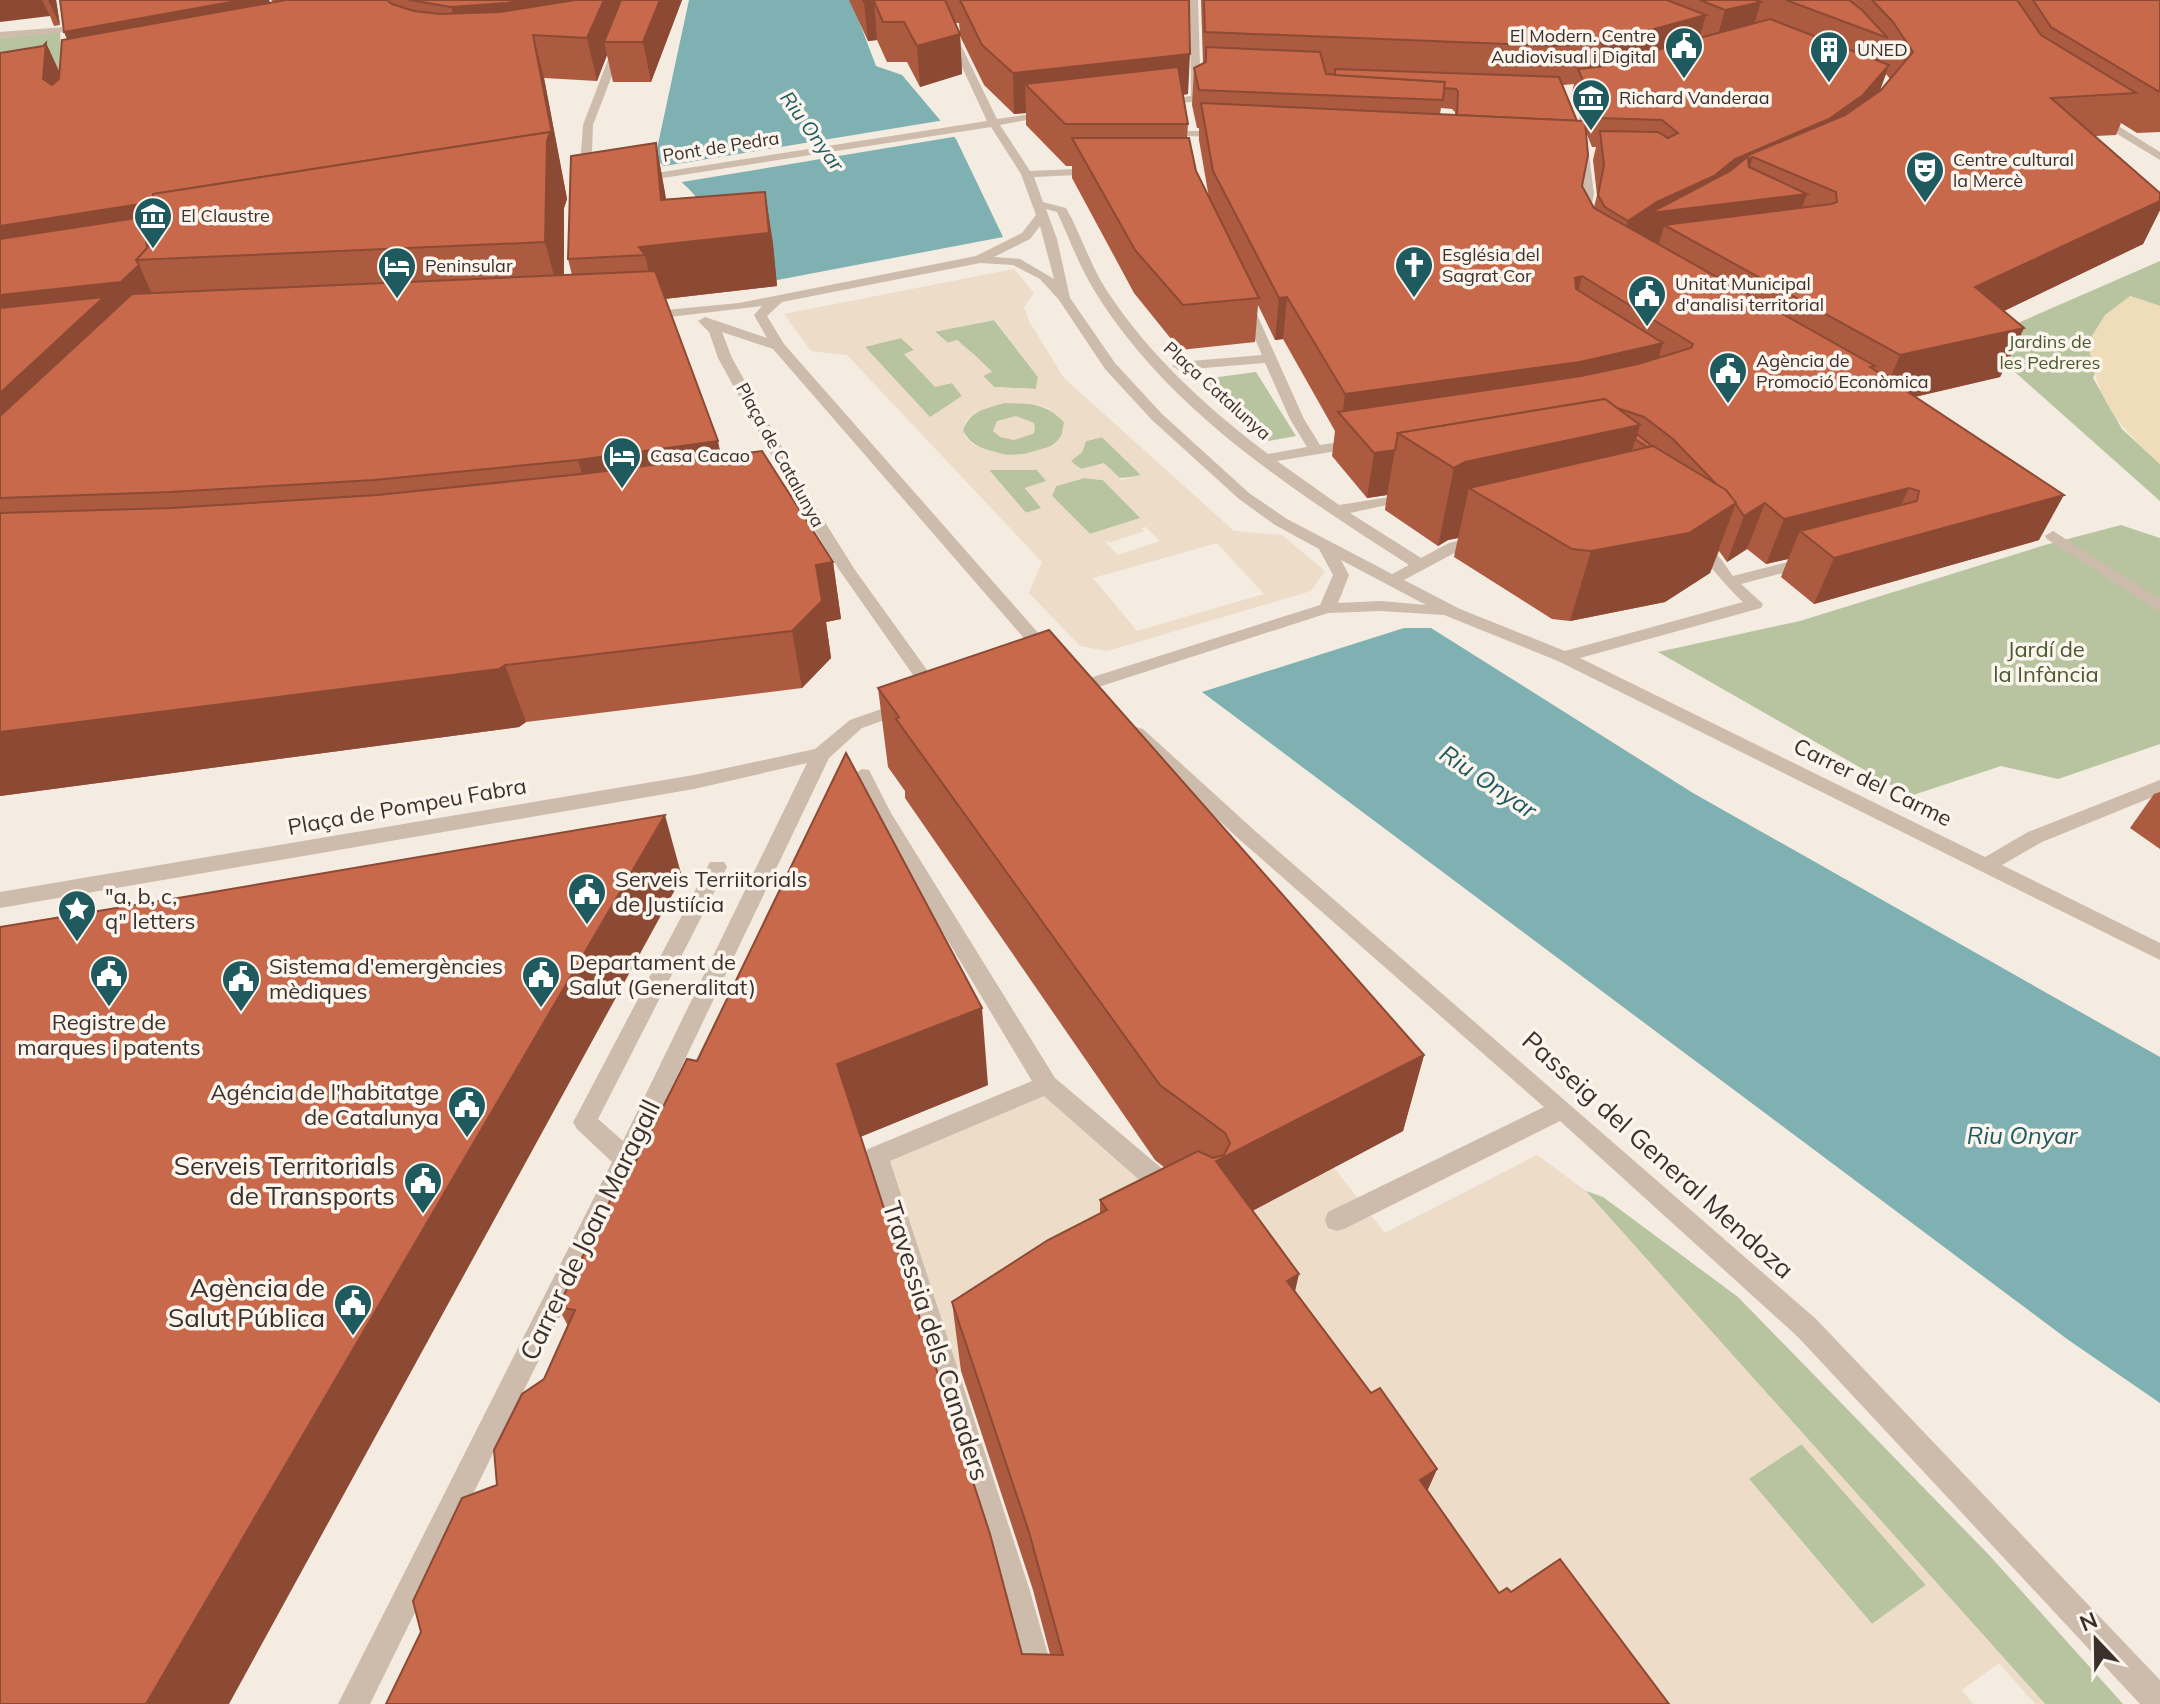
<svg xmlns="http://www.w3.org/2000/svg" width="2160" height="1704" font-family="Mulish,sans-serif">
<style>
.green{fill:#b8c4a0}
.sand{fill:#efdcb8}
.plaza{fill:#ecdcc8;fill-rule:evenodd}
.water{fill:#7fb0b2}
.pier{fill:#f4ebe1}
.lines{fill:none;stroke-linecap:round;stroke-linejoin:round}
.minor{fill:#cdbbac;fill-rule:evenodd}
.wall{fill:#ac5a40;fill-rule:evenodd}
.shaded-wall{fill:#8c4a34}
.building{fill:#c8694b;stroke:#8c4a34;stroke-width:2}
.labels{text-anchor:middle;stroke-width:7;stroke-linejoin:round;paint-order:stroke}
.far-poi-label{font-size:18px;fill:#3b302b;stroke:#fbf5ee;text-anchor:start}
.far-street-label{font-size:18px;fill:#3b302b;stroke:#fbf5ee}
.far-park-label{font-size:18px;fill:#4a5a2e;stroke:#fbf5ee}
.far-water-label{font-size:20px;font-style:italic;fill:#1f5a5e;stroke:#fbf5ee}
.park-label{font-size:22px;fill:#4a5a2e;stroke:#fbf5ee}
.street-label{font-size:22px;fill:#3b302b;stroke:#fbf5ee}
.poi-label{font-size:22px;fill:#3b302b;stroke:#fbf5ee;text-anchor:start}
.water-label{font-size:24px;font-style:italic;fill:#1f5a5e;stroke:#fbf5ee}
.near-street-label{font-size:26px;fill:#3b302b;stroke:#fbf5ee}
.near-poi-label{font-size:26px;fill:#3b302b;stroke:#fbf5ee;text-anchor:end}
</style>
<rect width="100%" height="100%" fill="#f4ebe1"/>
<g class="green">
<polygon points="60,32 63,74 0,86 0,38"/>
<polygon points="2160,261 2160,306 2130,296 2093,378 2122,429 2160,464 2160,501 1979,340"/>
<polygon points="994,320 1038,377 1036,389 994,387 983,376 991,371 957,340 948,343 934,331"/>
<polygon points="901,338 915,351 905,355 935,386 952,383 962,396 930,418 864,346"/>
<polygon points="1256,372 1296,436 1269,441 1204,379"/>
<path d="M1004,403C1027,402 1048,404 1064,422C1068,463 977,466 963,430C970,411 986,407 1004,403Z"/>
<path d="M1102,437L1141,475C1118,481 1089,478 1070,461L1082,452L1086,441Z"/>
<polygon points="988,469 1037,470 1047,481 1025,488 1042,508 1026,513"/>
<polygon points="1084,478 1103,480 1141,518 1090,534 1052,496 1056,486"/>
<polygon points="2121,525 2160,538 2160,744 2058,779 2001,766 1910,796 1658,652 1800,621 2045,545"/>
<polygon points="1586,1191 1603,1197 1738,1297 1990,1556 2123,1704 2045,1704 1771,1398 1545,1216"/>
<polygon points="1802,1444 1926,1585 1872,1624 1748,1478"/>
</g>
<path class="sand" d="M2130,296L2160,306V464C2117,424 2097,402 2088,342L2105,315Z"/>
<g class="plaza">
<path d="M1014,269L1034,293L1024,307L1030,323L1064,378L1234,531L1282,535L1325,571L1311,591L1107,651L1080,646L1029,593L1042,562L847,355L811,351L784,314ZM995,320L1038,377L1036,389L994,387L983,376L992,372L977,357L957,340L948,343L934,332ZM901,338L914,350L904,354L935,387L952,383L962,396L930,417L865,347ZM1004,403L1035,404L1048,408L1064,422L1061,438L1052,446L1024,454L1006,455L975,446L966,438L963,430L966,421L975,412ZM1102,437L1141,474V475L1122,480L1104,463L1080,469L1071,461L1082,452L1086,441ZM989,470H1037L1046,481L1025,488L1041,508L1026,513ZM1084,478L1103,480L1140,518L1090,534L1052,496L1056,486ZM1146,527L1160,541L1118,555L1104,541L1111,542L1144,531L1141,528ZM1217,543L1264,594L1137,631L1093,578Z"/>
<polygon points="1016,416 1034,423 1035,430 1033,434 1014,440 1000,437 993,431 997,421"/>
<path d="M1047,1085L1195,1223L1334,1168L1385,1233L1537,1155L1586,1191L2045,1704H2035L1999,1663L1962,1690L1973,1704H1585L972,1364L946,1371L876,1156ZM1801,1444L1926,1585L1872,1624L1749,1479Z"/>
</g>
<g class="water">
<polygon points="689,0 851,0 876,66 902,75 956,139 1003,237 772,281 689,189 655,158"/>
<polygon points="1404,628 1431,628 1693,793 2160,1057 2160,1403 2067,1339 1202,692"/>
</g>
<polygon class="pier" points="945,120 959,136 676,183 658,167"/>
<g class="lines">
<g class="minor">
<polygon points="624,0 632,0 632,23 593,125 591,180 585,183 579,180 583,125 622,23"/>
<path d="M931,0H939L997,119L1052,111L1057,114L1000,125L1030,171L1099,168L1105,171L1099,174L1034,177L1043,202L1066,208C1081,234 1090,265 1107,291C1149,355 1207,408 1268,454L1307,447L1290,419L1265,363L1179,370L1172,366L1179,362L1262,355L1239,302L1250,299L1304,419L1320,445L1360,439L1367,443L1360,447L1277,461L1339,505L1415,493V499L1350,513L1421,558L1449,543L1482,535L1490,540L1488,543L1460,550L1404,580L1460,609L1565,651L1743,602C1723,585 1711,562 1689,548V542C1711,539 1722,561 1733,576L1812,556L1818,558V564L1741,584L1763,604L1761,608L1580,658L1985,857L2028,832L2160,780V794L2042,842L2002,865L2160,943V960L1558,661L1444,615L1381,611L1328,613L1089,690H1077L1074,686L1077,682L1320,605L1333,575L1319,549L1275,525L1239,499L1152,420L1105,369L1059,300L1040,279L1013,265L980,263L782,302L767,316L784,344L1055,652L1058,656L1049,661L1043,660L773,349L722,332L732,358L816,508L855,570L945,695L942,699H930L840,571L794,497L763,503L755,498L758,495L790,489L718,358L709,332L698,321L705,317L767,338L754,315L762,306L645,320L639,316L645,312L739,303L976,256L1022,233L1036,215L1021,174L991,127L637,182L631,179L637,176L987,121ZM1046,209L1057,212C1069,238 1079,265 1094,290C1167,410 1293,490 1409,565L1392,574L1287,519L1249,493L1162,414L1115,363L1070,298L1057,239ZM1040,226L1054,279L1020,259L994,257L1030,239ZM1341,560L1426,605L1381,601L1338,603L1349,575Z"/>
<polygon points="1190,0 1198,0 1201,99 1196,102 1155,103 1154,101 1191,96"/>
<polygon points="91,25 88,30 0,38 0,32"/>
<polygon points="2091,114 2099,114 2160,152 2160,160 2091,118"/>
<polygon points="1188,131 1224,131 1229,134 1224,137 1184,136 1183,134"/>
<polygon points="1583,144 1588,147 1594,194 1588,221 1582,225 1576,221 1582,194 1578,147"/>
<polygon points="2053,531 2160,599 2160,612 2047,539 2045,536"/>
<polygon points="904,701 913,707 910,711 862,728 829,758 634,1166 370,1704 338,1704 612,1162 577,1129 573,1122 577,1115 710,862 724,862 727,867 598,1119 623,1141 807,763 694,789 0,908 0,892 694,775 815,749 850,720"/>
<polygon points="1136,727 1143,729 1254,830 1816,1319 2160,1680 2160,1704 2140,1704 1798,1337 1560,1121 1346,1228 1337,1231 1328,1228 1325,1220 1328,1212 1544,1107 1240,840 1129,737 1127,733"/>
<polygon points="862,769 869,770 891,813 1055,1078 1179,1183 1182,1191 1179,1199 1170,1202 1161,1199 1044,1096 890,1161 1030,1591 1062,1704 1030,1704 1000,1591 864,1156 868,1149 1032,1081 872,814 853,775"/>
</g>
</g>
<g class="wall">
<polygon points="0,0 56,0 60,25 54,26 50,16"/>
<polygon points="60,0 269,0 270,3 273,2 271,0 682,0 651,82 613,82 607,55 597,81 544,78 567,199 564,208 564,275 572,275 568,259 656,143 666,199 765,192 773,244 777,286 665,299 722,456 833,562 841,619 826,622 831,658 802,688 526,722 519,727 0,796 0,53 43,46 46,43 60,73 67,39 64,32"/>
<path d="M849,0H1189L1188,94L1183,95L1188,124L1187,138L1196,171L1209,198L1199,140V128H1197L1192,105L1194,68L1203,63L1201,0H2160V132L2137,133L2121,123L2116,135L2095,136L2160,193V210L2143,244L2004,311L2024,328L2000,377L1915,397L2039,540L1814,604L1781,577L1788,559L1766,564L1747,549L1727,562L1719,551L1710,573L1665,602L1570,621L1552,619L1454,557L1458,538L1448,540L1438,546L1385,510L1387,495L1367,498L1332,456L1335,431L1283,339L1275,340L1258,305L1255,342L1180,350L1134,293L1072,178V166H1066L1026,125V113L1014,114L984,85L960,36L962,74L920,87L907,62H887L877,40L868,41ZM955,23H959L960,33ZM1886,74L1890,79L1880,90ZM1574,84L1571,97L1581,121H1577L1563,85ZM1441,108L1452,109L1455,112V115L1440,114ZM1586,132L1592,147H1596L1593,160L1597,195L1594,207L1582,186Z"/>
<polygon points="878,688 1424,1055 1403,1131 1252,1211 1295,1291 1371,1393 1437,1469 1427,1491 1499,1593 1511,1592 1669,1704 386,1704 497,1485 568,1326 558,1307 625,1183 697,1061 988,1085 861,1136 1022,1654 1050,1654 1033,1590 961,1371 952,1302 1100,1214 1100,1200 1165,1168 1155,1160 905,798 905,791 888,767"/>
<polygon points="2160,792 2160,849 2130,828 2154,794"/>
</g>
<g class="shaded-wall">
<polygon points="0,0 42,0 50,16 0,22"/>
<polygon points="48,0 56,0 60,25"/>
<polygon points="242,0 269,0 282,34 82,71 64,32"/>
<polygon points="526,0 621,0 604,42 607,55 597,81 587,38 533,35 544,78 567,199 564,208 564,313 545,242 147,256 0,280 0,226 534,39 462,46 451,7"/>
<polygon points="660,0 682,0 651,82 643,42"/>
<polygon points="874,1 877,40 868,41 864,2"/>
<polygon points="1761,2 1749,41 1714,49 1725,10"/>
<polygon points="1706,15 1695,54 1592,83 1602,43"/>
<polygon points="960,34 962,74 920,87 917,46"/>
<polygon points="46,43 66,87 64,124 43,79"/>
<polygon points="1190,54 1188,94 1051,110 1025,84 1026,113 1014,114 1013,73"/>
<polygon points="1889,65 1879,93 1853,124 1753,157 1739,201 1807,194 1791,239 1666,225 1664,226 1655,257 1620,252 1628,221 1657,202 1735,159"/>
<polygon points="656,143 665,193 671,244 765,192 773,244 777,286 655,300 645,255 639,247 661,200"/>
<polygon points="2160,201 2160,210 2143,244 1954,335 1975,287"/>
<polygon points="139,265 162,316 0,471 0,295"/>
<polygon points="1582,276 1571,318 1575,278"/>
<polygon points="1287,297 1283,339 1275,340 1279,298"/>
<polygon points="2024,328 2000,377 1879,405 1900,355"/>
<polygon points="1663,343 1650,386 1342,417 1345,394"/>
<polygon points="1640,425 1616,502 1469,488 1458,538 1448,540 1438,546 1454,468 1419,446"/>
<polygon points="718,441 729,496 593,515 578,460"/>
<polygon points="1395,450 1387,495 1367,498 1374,453"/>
<polygon points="1909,488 1888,533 1800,531 1788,559 1766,564 1784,519"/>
<polygon points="2064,495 2039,540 1814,604 1834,558"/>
<polygon points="1736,503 1710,573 1665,602 1570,621 1591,551"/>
<polygon points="1765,503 1747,549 1727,562 1744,516"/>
<polygon points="833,562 841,619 826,622 831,658 802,688 792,631 816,565"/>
<polygon points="505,665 526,722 519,727 0,796 0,732"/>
<polygon points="665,815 682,877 229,1704 146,1704"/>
<polygon points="982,1008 988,1085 853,1140 837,1064"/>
<polygon points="1424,1055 1403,1131 1207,1235 1216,1161"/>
<polygon points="1299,1274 1283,1344 1287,1281"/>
<polygon points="1437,1469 1410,1530 1420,1480"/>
</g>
<g class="building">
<polygon points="60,0 242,0 64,32"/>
<polygon points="286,0 387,0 392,4 414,11 440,14 500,12 575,0 604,0 587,38 533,35 553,139 550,132 153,194 153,202 0,226 0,53 43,46 46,43 43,79 52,85 59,79 62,40"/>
<polygon points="409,0 526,0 507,3 451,7"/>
<polygon points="621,0 660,0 643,42 604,42"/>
<polygon points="863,0 945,0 960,34 917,46 904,22 883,22 874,1 864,2"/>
<polygon points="960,0 1189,0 1190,54 1013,73 982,45"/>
<polygon points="1204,0 1667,0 1706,15 1602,43 1555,46 1205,32"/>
<polygon points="1700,0 1756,0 1761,2 1725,10"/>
<polygon points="1786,0 1849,0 1862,10 1888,38"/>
<polygon points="1872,0 2017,0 2041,35 2136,93 2051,98 2160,193 2160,201 1975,287 2024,328 1900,355 1664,225 1831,204 1837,202 1836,192 1753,157 1748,159 1749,167 1807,194 1650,213 1730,171 1751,154 1845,115 1881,90 1913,52 1893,22"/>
<polygon points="2033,0 2160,0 2160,91 2158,91 2051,27"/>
<polygon points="1770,19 1889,65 1863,95 1829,119 1735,159 1714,176 1657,202 1628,221 1605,207 1598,195 1604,165 1600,131 1658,132 1668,138 1678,133 1662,120 1599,118 1578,69 1606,66 1677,44"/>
<polygon points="1206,47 1320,52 1326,74 1445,82 1443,100 1199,90 1194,68 1206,62"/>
<polygon points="1178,67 1188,124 1065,124 1025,84"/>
<polygon points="1335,69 1559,77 1577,121 1457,115 1458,92 1456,89 1444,88 1445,82 1335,75"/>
<polygon points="1201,103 1585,121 1588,155 1582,186 1594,208 1875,366 1870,367 2064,495 1834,558 1800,531 1917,501 1919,491 1909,488 1784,519 1765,503 1744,516 1726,490 1718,486 1673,439 1644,417 1620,409 1620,410 1605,399 1398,433 1395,450 1374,453 1338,412 1581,376 1638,364 1691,348 1693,344 1582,276 1575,278 1576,289 1663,343 1580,362 1345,394 1287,297 1279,298 1213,171"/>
<polygon points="550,132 547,141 545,242 136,260 157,237 153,194"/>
<polygon points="1072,138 1189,138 1196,171 1259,298 1183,305 1135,250"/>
<polygon points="656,143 661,200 765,192 769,233 639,247 645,255 568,259 571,156"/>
<polygon points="143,217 147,248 136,260 139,265 121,282 0,295 0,239"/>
<polygon points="655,271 718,441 578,460 374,480 170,492 0,498 0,416 132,294"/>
<polygon points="104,297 0,393 0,308"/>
<polygon points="1605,399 1640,425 1465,462 1454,468 1398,433"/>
<polygon points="1637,434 1652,446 1647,447 1635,439"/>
<polygon points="1653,446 1726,490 1736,503 1689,533 1591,551 1572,549 1469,488"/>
<polygon points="762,451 833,562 816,565 822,601 792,631 505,665 499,669 0,732 0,513 171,508 377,495 582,474"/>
<polygon points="1049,630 1424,1055 1216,1161 1299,1274 1287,1281 1371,1393 1380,1388 1437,1469 1420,1480 1499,1593 1507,1588 1511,1592 1560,1559 1669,1704 386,1704 421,1632 413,1601 462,1498 497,1485 494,1450 522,1394 544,1379 575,1310 558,1307 619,1182 625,1183 687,1059 697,1061 846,753 982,1008 837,1064 990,1534 1022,1654 1063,1655 1029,1532 952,1302 1048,1240 1107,1210 1100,1200 1198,1151 1213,1158 1224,1155 1230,1143 1225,1133 1160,1085 896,719 899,717 878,688"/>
<polygon points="665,815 146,1704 0,1704 0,927 184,897"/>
</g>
<defs>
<g id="civic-pin" transform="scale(2)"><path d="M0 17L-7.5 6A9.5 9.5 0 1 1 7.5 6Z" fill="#1f5a5e" stroke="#fbf5ee"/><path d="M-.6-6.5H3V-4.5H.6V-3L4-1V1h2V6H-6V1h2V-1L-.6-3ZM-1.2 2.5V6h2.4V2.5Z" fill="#fff"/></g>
<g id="building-pin" transform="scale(2)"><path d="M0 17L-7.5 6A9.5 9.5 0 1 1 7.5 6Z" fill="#1f5a5e" stroke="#fbf5ee"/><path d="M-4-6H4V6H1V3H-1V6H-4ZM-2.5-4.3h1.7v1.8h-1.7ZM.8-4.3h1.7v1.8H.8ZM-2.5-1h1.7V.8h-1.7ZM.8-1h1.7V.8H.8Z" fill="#fff"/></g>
<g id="museum-pin" transform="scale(2)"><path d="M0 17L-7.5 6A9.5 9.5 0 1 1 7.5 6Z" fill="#1f5a5e" stroke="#fbf5ee"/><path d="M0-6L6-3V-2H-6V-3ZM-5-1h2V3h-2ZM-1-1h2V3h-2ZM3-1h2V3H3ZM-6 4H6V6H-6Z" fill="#fff"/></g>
<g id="theatre-pin" transform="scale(2)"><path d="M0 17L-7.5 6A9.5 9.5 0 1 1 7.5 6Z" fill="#1f5a5e" stroke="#fbf5ee"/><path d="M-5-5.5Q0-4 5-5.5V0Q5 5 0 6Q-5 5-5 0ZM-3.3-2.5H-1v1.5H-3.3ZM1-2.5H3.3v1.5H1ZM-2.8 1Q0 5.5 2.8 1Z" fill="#fff"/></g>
<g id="church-pin" transform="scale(2)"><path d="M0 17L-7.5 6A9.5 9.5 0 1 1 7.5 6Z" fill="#1f5a5e" stroke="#fbf5ee"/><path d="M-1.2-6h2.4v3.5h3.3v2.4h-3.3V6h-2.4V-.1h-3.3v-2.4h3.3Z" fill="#fff"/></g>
<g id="hotel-pin" transform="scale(2)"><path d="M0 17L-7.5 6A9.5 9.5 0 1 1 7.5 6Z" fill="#1f5a5e" stroke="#fbf5ee"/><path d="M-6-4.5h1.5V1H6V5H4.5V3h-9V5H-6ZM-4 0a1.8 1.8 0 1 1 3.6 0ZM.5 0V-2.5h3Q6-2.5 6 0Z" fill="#fff"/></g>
<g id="sight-pin" transform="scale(2)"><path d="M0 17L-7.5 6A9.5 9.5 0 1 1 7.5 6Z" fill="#1f5a5e" stroke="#fbf5ee"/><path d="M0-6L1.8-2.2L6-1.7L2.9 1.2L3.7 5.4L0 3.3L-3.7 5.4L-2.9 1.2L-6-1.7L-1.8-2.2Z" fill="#fff"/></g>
</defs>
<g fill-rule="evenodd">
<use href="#civic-pin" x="1684" y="46"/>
<use href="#building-pin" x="1829" y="50"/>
<use href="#museum-pin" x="1591" y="98"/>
<use href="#theatre-pin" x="1925" y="170"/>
<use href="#museum-pin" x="153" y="216"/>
<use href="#church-pin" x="1414" y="265"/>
<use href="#hotel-pin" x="397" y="266"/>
<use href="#civic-pin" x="1647" y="294"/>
<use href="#civic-pin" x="1728" y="371"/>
<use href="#hotel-pin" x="622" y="456"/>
<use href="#civic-pin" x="587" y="892"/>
<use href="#sight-pin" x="77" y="909"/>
<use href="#civic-pin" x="109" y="974"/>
<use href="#civic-pin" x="541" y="975"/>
<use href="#civic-pin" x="241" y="979"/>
<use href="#civic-pin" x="467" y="1105"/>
<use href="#civic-pin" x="423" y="1181"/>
<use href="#civic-pin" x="353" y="1303"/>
</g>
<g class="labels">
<g class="far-poi-label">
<text x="1656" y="42" text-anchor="end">El Modern. Centre<tspan x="1656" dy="21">Audiovisual i Digital</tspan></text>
<text x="1857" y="56">UNED</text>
<text x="1619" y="104">Richard Vanderaa</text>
<text x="1953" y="166">Centre cultural<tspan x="1953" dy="21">la Mercè</tspan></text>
<text x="181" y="222">El Claustre</text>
<text x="1442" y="261">Església del<tspan x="1442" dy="21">Sagrat Cor</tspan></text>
<text x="425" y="272">Peninsular</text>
<text x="1675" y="290">Unitat Municipal<tspan x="1675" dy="21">d'analisi territorial</tspan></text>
<text x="1756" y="367">Agència de<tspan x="1756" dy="21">Promoció Econòmica</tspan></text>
<text x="650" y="462">Casa Cacao</text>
</g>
<g class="far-street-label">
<text transform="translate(721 147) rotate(-9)" y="6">Pont de Pedra</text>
<text transform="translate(1217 391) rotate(42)" y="6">Plaça Catalunya</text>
<text transform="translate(780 455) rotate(61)" y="6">Plaça de Catalunya</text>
</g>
<g class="far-park-label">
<text x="2050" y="348">Jardins de<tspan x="2050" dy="21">les Pedreres</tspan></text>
</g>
<g class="far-water-label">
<text transform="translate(812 131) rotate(54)" y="7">Riu Onyar</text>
</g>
<g class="park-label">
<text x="2046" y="657">Jardí de<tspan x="2046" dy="25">la Infància</tspan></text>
</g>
<g class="street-label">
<text transform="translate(1873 782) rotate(26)" y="8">Carrer del Carme</text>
<text transform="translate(407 806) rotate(-10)" y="8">Plaça de Pompeu Fabra</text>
</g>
<g class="poi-label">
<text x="615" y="887">Serveis Terriitorials<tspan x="615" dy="25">de Justiícia</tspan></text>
<text x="105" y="904">"a, b, c,<tspan x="105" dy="25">q" letters</tspan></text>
<text x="569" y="970">Departament de<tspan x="569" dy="25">Salut (Generalitat)</tspan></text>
<text x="269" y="974">Sistema d'emergències<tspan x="269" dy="25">mèdiques</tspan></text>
<text x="109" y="1030" text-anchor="middle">Registre de<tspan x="109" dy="25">marques i patents</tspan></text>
<text x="439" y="1100" text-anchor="end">Agéncia de l'habitatge<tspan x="439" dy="25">de Catalunya</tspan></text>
</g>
<g class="water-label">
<text transform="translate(1488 782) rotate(34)" y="8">Riu Onyar</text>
<text x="2022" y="1144">Riu Onyar</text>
</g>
<g class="near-street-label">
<text transform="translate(1658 1155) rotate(42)" y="9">Passeig del General Mendoza</text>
<text transform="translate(590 1230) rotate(-64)" y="9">Carrer de Joan Maragall</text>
<text transform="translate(936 1341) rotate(72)" y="9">Travessia dels Canaders</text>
</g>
<g class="near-poi-label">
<text x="395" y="1175">Serveis Territorials<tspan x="395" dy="30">de Transports</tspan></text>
<text x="325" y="1297">Agència de<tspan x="325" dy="30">Salut Pública</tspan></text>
</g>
</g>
<g transform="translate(2096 1640) rotate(338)" stroke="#fbf5ee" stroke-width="6" paint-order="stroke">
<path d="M0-6L14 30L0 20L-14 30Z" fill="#3b302b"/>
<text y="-12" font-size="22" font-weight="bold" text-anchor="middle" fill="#3b302b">N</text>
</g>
</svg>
